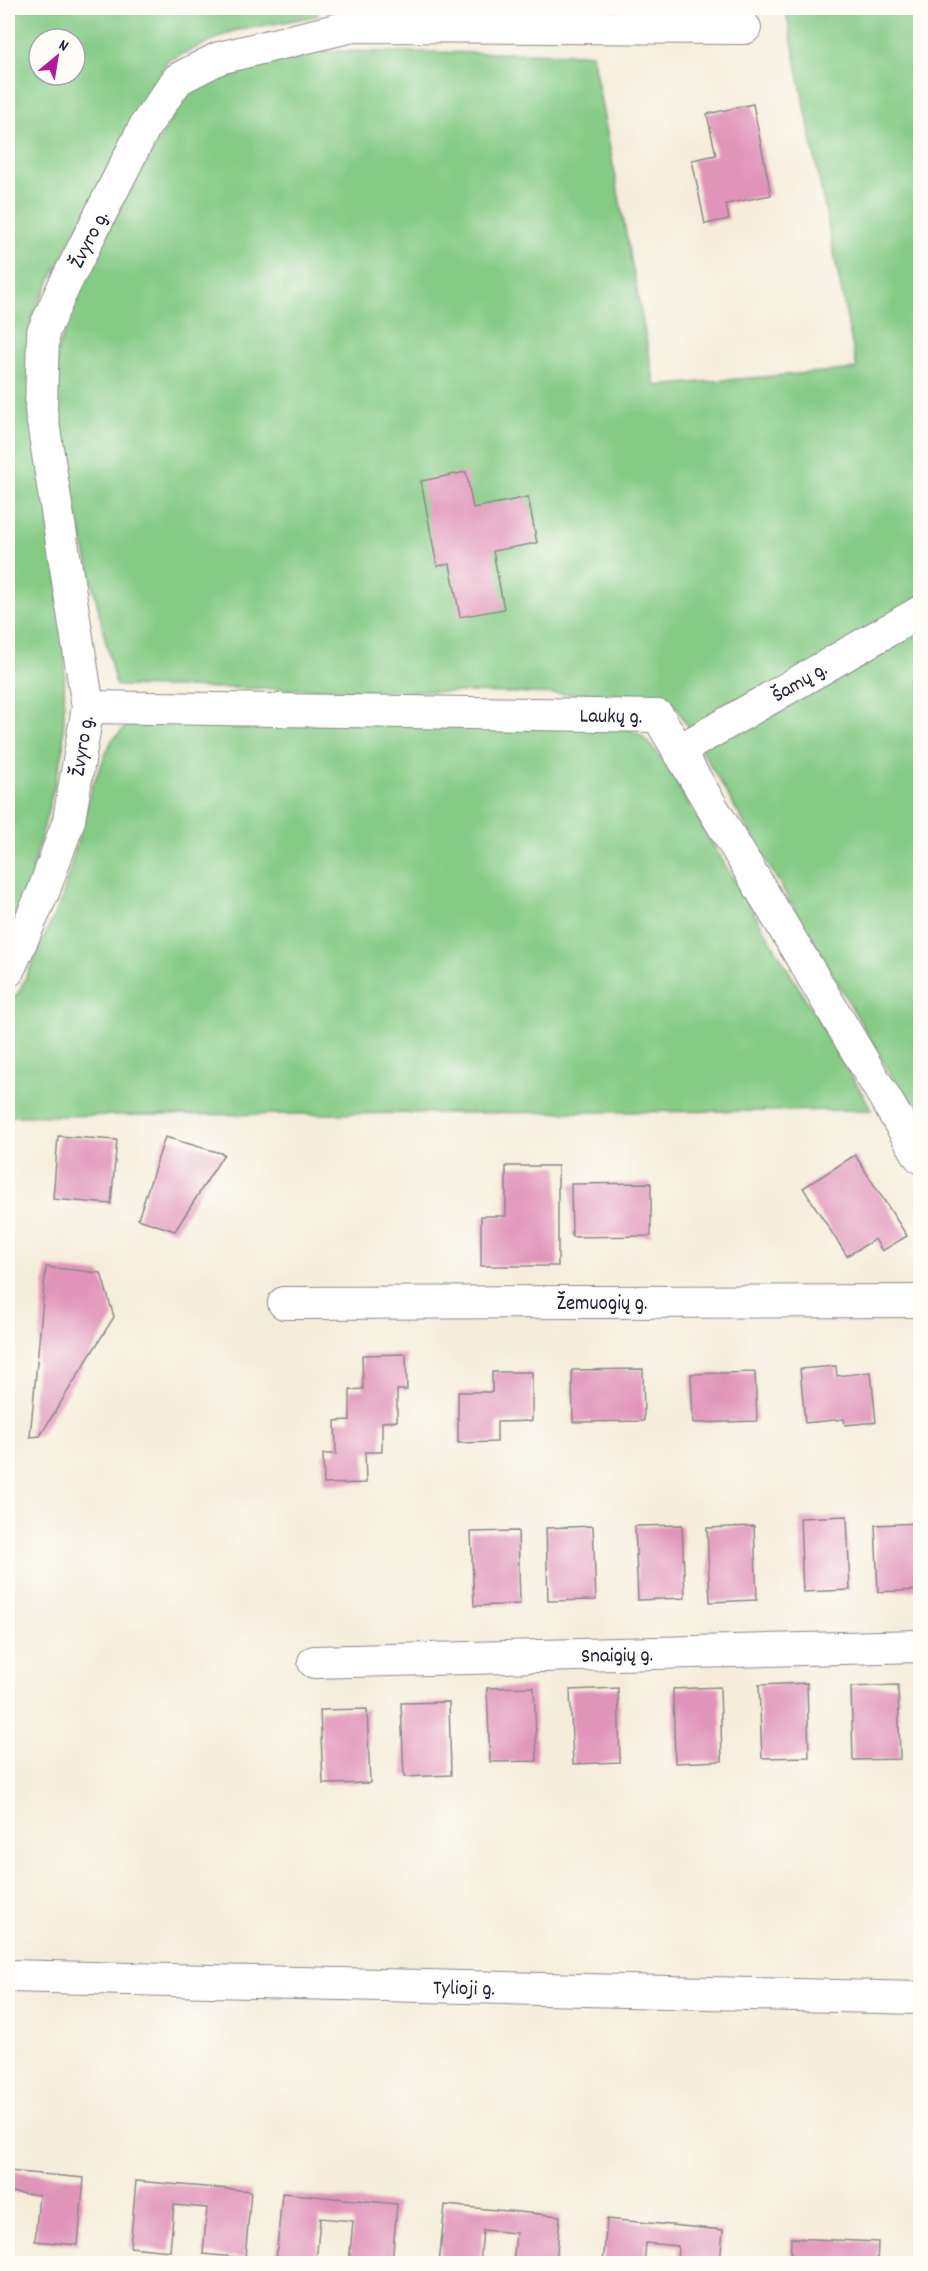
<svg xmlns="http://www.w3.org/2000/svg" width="928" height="2271" font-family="Dekko,sans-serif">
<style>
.green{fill:#85cb86;stroke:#547660;stroke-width:1.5;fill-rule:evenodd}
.building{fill:#e194b9}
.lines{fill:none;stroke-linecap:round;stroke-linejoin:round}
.minor-casing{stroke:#8c888a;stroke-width:34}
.minor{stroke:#fff;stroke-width:32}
.labels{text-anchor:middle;stroke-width:4.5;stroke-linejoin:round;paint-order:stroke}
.street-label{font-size:21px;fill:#22223b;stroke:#fdfcf7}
</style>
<rect width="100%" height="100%" fill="#fdfcf7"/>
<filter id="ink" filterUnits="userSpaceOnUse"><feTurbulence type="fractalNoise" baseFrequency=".0167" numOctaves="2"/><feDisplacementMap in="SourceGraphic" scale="12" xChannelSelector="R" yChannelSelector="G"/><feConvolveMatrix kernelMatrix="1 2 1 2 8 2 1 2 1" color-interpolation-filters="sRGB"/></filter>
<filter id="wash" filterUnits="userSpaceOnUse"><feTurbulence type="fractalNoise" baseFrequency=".008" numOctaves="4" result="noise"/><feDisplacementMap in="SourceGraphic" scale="24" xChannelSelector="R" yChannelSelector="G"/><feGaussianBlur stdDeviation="1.35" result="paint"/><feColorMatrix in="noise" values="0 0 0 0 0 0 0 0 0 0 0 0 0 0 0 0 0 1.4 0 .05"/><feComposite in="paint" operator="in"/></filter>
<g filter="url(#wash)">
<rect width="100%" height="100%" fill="#f5edda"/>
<g class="green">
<path d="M8,8H319L317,16L233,31L167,61L64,253L32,317L65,656L63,752L26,896L8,929ZM39,39H75V75H39Z"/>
<polygon points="831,8 920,8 920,1124 674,703 629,695 116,686 53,410 58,350 87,268 185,94 221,75 322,51 592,54 655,386 857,369 786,12"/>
<polygon points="152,720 614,723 641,735 660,756 872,1110 8,1116 8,1033 10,1002 19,992 62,899 92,786 112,740 127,726"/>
</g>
<g id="blocks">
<g class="building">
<polygon points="753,104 771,195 726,204 729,219 705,224 692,160 716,155 707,114"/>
<polygon points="466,472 473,508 528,497 537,543 493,551 504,609 460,617 450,564 437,566 421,481"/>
<polygon points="58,1136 117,1140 111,1204 53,1199"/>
<polygon points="165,1137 224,1154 175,1231 138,1219"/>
<polygon points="855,1155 907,1236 882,1251 875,1239 847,1256 803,1188"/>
<polygon points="506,1166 558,1166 558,1266 481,1266 481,1216 506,1216"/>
<polygon points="651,1183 651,1236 572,1237 571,1184"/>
<polygon points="46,1267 101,1273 114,1317 40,1436 30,1437"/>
<polygon points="406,1354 407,1390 397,1390 397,1421 382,1422 382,1452 365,1452 366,1483 324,1484 323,1454 336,1454 335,1421 350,1420 350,1390 363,1389 362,1355"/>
<polygon points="836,1366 837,1376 871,1372 876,1422 845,1425 844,1419 805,1423 800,1369"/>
<polygon points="643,1369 644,1421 573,1422 572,1370"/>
<polygon points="492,1372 532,1372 532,1421 497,1422 497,1442 458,1443 458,1392 492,1392"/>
<polygon points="755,1372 757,1421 693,1423 691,1374"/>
<polygon points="847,1516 850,1590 803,1592 800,1518"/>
<polygon points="920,1523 920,1590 878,1592 875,1525"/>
<polygon points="682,1525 685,1598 638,1600 635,1526"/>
<polygon points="593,1526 596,1600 548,1601 546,1528"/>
<polygon points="754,1526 757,1600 710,1602 707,1528"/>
<polygon points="518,1531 520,1604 474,1606 471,1532"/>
<polygon points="807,1683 809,1757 762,1758 759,1685"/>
<polygon points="898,1685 900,1759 853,1760 851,1687"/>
<polygon points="534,1687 537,1761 490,1762 487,1688"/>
<polygon points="720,1687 722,1761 675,1763 673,1689"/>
<polygon points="618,1688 620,1762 573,1764 570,1690"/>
<polygon points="449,1702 451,1775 404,1777 401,1703"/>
<polygon points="367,1709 370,1783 323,1784 320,1710"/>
<polygon points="8,2171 84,2178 78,2245 35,2241 39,2195 8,2192"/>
<polygon points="136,2181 251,2191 245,2258 203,2254 207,2208 174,2205 170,2251 130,2247"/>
<polygon points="282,2193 397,2204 392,2264 349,2264 353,2221 320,2218 316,2264 276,2260"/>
<polygon points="445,2205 560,2216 556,2264 513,2264 516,2233 483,2230 480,2264 439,2264"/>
<polygon points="607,2219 723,2230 720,2264 677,2264 678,2246 646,2243 644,2264 603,2264"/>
<polygon points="791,2238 878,2242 877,2264 790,2264"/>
</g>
</g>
</g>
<g filter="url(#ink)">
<use href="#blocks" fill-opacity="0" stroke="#8c888a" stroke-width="1.5"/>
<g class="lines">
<g class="minor-casing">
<g id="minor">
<polyline points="88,707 658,716 920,1157"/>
<polyline points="678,751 920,612"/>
<polyline points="8,971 44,890 69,820 88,707 41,410 43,332 64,286 145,126 178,79 219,58 353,26 745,28"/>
<polyline points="284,1303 920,1301"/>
<polyline points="314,1662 920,1646"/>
<polyline points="8,1976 920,1998"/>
</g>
</g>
<use href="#minor" class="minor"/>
</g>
</g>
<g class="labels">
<g class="street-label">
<text transform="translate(88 239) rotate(-63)" y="7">Žvyro g.</text>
<text transform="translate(799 681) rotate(-30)" y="7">Šamų g.</text>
<text transform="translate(611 715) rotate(1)" y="7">Laukų g.</text>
<text transform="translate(81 746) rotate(-81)" y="7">Žvyro g.</text>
<text x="602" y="1309">Žemuogių g.</text>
<text transform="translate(617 1654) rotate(-1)" y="7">Snaigių g.</text>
<text transform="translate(464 1987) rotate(1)" y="7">Tylioji g.</text>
</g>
</g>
<rect width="928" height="2271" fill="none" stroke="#fdfcf7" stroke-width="30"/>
<g transform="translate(57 57) rotate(30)"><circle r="28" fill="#fdfcf7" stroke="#a5a5ac" stroke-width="1.5"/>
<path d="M0-4.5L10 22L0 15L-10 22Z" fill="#b5179e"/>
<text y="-9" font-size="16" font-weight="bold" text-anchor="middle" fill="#22223b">N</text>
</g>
</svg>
